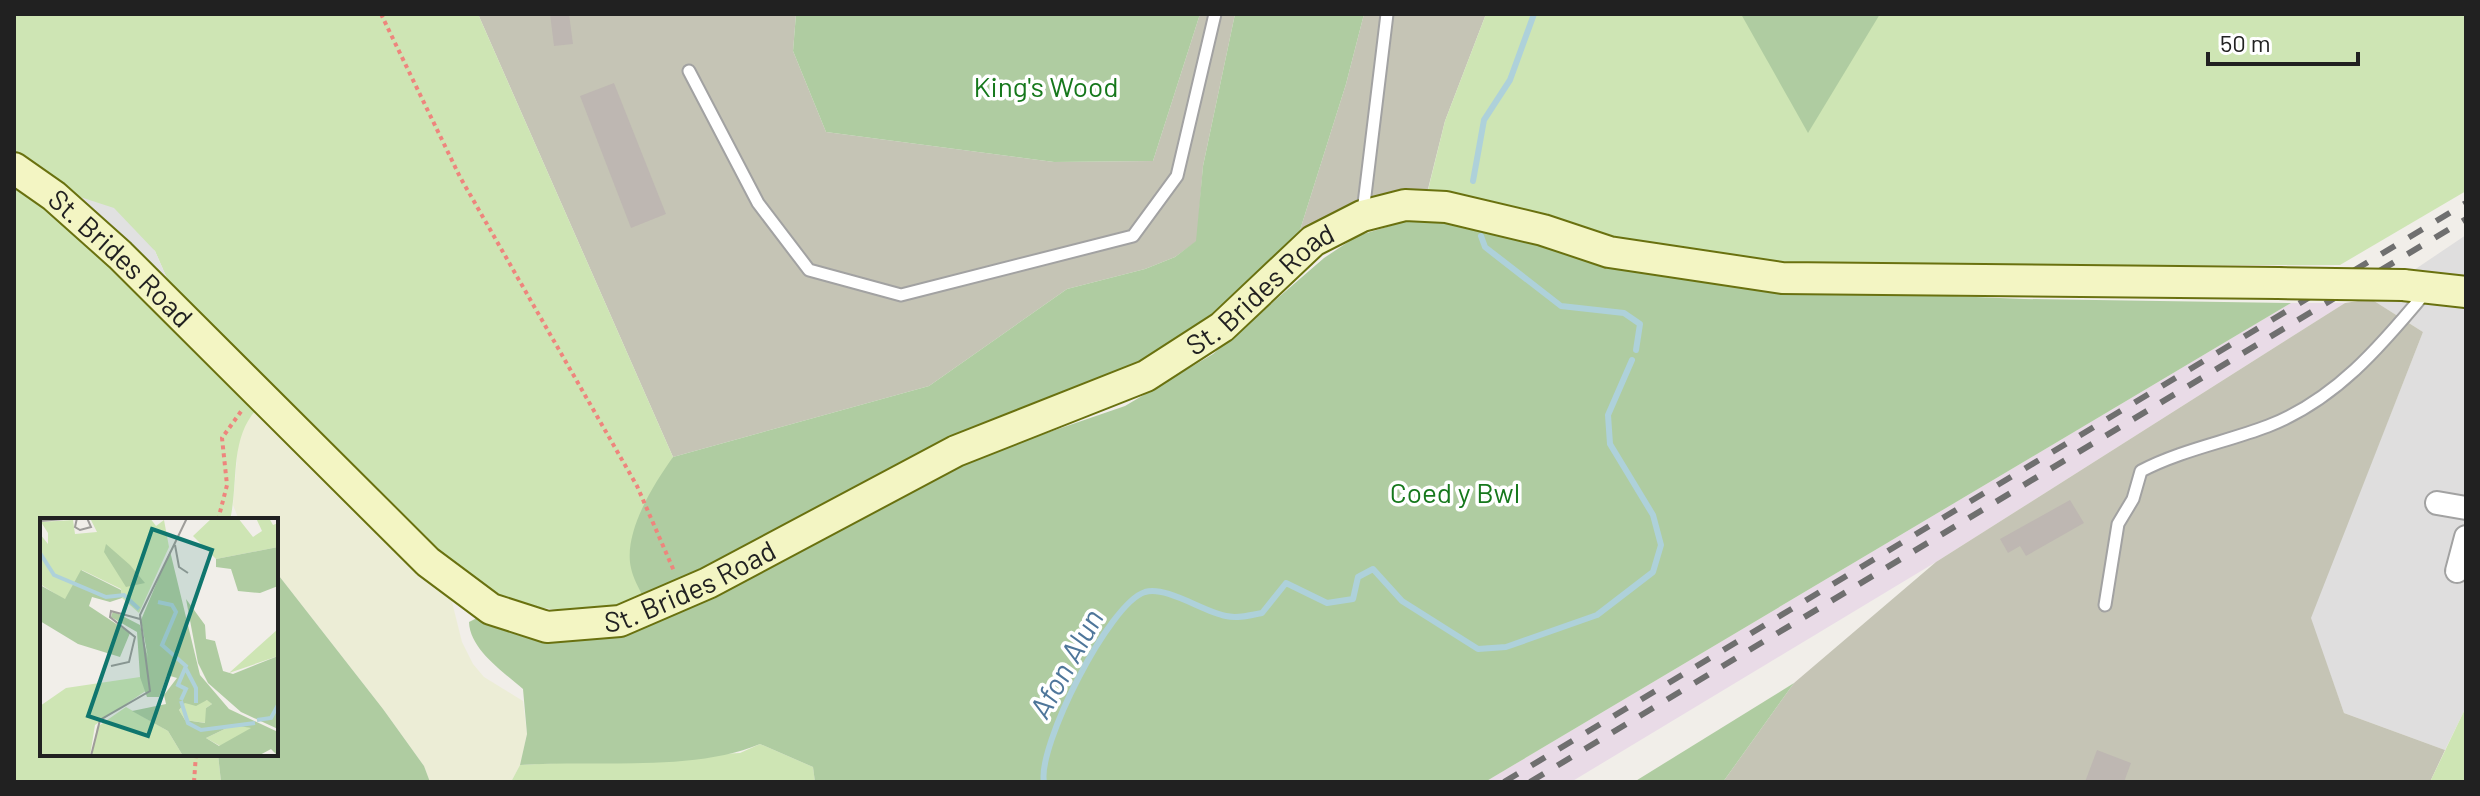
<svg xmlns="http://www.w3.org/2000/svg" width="2480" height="796" font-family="Barlow,sans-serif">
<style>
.residential{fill:#dfdede}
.industrial{fill:#e9dbe7}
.construction{fill:#c5c4b5}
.farmland{fill:#ecedd6}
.grass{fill:#cee5b4}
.forest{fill:#afcca1}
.parking{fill:#e1e1e1}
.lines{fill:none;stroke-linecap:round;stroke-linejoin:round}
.stream{stroke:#aed1da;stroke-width:6}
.building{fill:#beb7b2}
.lane-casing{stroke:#a2a2a2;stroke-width:15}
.street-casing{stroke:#a2a2a2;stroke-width:26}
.secondary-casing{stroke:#69710f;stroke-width:34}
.path{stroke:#ee857d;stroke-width:4;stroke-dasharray:4 4;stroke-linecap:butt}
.lane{stroke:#fff;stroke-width:11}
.street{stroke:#fff;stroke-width:22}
.secondary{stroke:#f3f5c3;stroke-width:30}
.rail{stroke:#6f6f6f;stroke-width:6;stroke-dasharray:16 16;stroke-linecap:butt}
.secondary-bridge-casing{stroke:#69710f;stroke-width:34;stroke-linecap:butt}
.secondary-bridge{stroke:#f3f5c3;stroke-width:30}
.labels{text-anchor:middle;stroke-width:7;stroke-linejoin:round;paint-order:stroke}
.park-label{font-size:28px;fill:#16781c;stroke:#fff}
.street-label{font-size:28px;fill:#212121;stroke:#fff}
.water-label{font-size:30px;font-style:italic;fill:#4e769a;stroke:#fff}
.inset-river{fill:none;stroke:#aed1da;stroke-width:4}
.inset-road{fill:none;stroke:#9e9c99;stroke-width:2}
.view{fill:#0f766e;fill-opacity:0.15;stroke:#0f766e;stroke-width:4}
.inset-edge{fill:none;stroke:#212121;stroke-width:4}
</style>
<rect width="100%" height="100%" fill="#f1eee9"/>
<polygon class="residential" points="2466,235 2466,707 2445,750 2344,713 2310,618 2423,332 2371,299"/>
<polygon class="industrial" points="2291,303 2345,303 1936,562 1571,782 1485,782"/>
<g class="construction">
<polygon points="478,14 796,14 793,51 826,132 1054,162 1153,161 1200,14 1235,14 1203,166 1197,241 1175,257 1145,269 1067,289 929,386 673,457"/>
<polygon points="1364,14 1486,14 1445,121 1428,189 1351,211 1295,246 1346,84"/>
<polygon points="2371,299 2423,332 2311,618 2344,713 2445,750 2430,782 1723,782 1794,683 1936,562 2345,303"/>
</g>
<polygon class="farmland" points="257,409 382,537 451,598 462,642 473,664 484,677 523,701 527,734 520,765 511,782 430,782 424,766 383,709 276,572 276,520 239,520 233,505 238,446 243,426"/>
<g class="grass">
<polygon points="14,14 478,14 673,457 636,526 643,597 586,614 523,605 488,589 414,537 173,292 155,251 14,151"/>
<polygon points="1486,14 2466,14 2466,191 2340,265 1914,266 1804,264 1649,245 1428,190 1445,121"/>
<path d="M14,181L33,191L257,409C229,439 239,482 230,520H42V754H218L221,782H14Z"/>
<polygon points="2466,707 2466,782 2430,782"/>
<polygon points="760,744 813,767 815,782 511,782 520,765 740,753"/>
</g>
<g class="forest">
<polygon points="796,14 1200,14 1153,161 1054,162 826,132 793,51"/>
<path d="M1235,14H1364L1346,84L1295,246L1247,297L1157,360L643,597C639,588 633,578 631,568C623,533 653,485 673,457L929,386L1067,289L1145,269L1175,257L1196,241L1203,166Z"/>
<polygon points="1741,14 1880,14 1808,133"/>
<path d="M1462,220L1632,271L1734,287L2024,299L2291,303L1485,782H815L813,767L760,744C694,772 593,760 520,765L527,734L523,689C504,672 470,650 469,622L477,618L556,638L1006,447L1125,406L1213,354L1324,258L1357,236L1403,222Z"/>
<polygon points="276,572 383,709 424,766 430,782 221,782 218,754 276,754"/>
<polygon points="1794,683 1723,782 1634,782"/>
</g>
<polygon class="parking" points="71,194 114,208 155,251 173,292"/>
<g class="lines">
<g class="stream">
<polyline points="1473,181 1484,120 1510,80 1534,14"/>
<polyline points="1481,236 1485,247 1561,306 1624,313 1640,324 1636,350"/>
<path d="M1044,782C1037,747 1109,603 1145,592C1167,586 1202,611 1226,616C1238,619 1251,615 1262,613L1286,583L1327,603L1353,599L1358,577L1373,569L1402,601L1478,649L1506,647L1597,615L1653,572L1661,545L1653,515L1610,444L1608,415L1632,360"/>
</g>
</g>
<g class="building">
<polygon points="550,14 569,14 573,44 554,46"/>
<polygon points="614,83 666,214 631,228 580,96"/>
<polygon points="2070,500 2084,523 2026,556 2020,546 2008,553 2000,539"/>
<polygon points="2097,750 2131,763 2124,782 2085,782"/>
</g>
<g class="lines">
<g class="lane-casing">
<g id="lane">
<polyline points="689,71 758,203 809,270 901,295 1133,236 1177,176 1215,14"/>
<polyline points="1363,212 1387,14"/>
<path d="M2105,605L2118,524L2133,499L2141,471C2181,450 2226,442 2268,426C2335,400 2380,347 2425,293"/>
</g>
</g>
<g class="street-casing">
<g id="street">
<polyline points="2437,503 2466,508"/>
<polyline points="2457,571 2466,537"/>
</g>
</g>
<g class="secondary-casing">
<g id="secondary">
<path id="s1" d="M14,168L54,196L120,255L428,562L491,609L547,627L620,621L708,583L956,451L1146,376L1222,327L1313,241L1362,216L1405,205L1446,207L1543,230L1609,252L1782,278L2278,283"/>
<polyline points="2403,285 2466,292"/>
</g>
</g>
<g class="path">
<polyline points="381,14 460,177 637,486 674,571"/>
<polyline points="218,520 227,485 222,438 242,410"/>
<polyline points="194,782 196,754"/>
</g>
<use href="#lane" class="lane"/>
<use href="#street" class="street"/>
<use href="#secondary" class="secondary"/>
<g class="rail">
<polyline points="1504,782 2466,203"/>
<polyline points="1530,782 2466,219"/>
</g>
<g class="secondary-bridge-casing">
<polyline id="secondary-bridge" points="2278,283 2403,285"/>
</g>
<use href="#secondary-bridge" class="secondary-bridge"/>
</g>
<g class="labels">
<g class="park-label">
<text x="1046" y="97">King's Wood</text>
<text x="1455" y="503">Coed y Bwl</text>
</g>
<g class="street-label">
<text dy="10" stroke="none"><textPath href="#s1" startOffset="140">St. Brides Road</textPath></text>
<text dy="10" stroke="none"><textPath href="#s1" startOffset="1508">St. Brides Road</textPath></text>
<text dy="10" stroke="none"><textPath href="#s1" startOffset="860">St. Brides Road</textPath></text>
</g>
<g class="water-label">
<text transform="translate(1067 664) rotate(-61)" y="10">Afon Alun</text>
</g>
</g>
<g transform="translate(40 518)">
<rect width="238" height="238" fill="#f1eee9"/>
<path d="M50,0H110L116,8L124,2L129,29L99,95L82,80L81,71L42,52L25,82L0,66V16L8,26V15L1,4L33,2L35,16L57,14ZM172,0H198L213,19L222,13L216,0H229L233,7L238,5V29L176,41L153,18ZM238,111V138L189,155ZM100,159L110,170L55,207L50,238H0V188L26,170ZM168,182L172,186L166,190V205L145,202L139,192L145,185ZM86,189L128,213L143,238H52L57,209ZM193,207L214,210L180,228L166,220Z" fill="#cee5b4"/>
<path d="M66,26L90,47L105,65L86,69L64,34ZM238,29V68L220,75L198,73L191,51L176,49V41ZM130,33L160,157L189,191L238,214V238L231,231L218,238H143L128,213L92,193L126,186L124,177L137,160L127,157L119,179H107L100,159L97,114L71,99L73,93L100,107L108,140L101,102ZM167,182L172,186L166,190L165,205L145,202L139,192L145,185L156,188ZM193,207L211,210L179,228L166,220ZM41,52L81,72L82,80L70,84L52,79L49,88L90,115L80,139L38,126L0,103V67L25,81ZM146,81L165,107L166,121L175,123L183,153L193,156L238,138V211L201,194L168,165L158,145Z" fill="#afcca1" fill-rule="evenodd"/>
<path class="inset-river" d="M0,35L14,57L66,79L84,77L99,91M118,84L132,87L136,94L122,127L146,148L138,167L146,171L141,182M146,151L156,170V185M141,183L148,205L161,212L215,205M217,202L231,200L238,187"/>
<path class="inset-road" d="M37,0L35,9L40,12L51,9L47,0M0,3L35,0M135,27L139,49L148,55M71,148L89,144L95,119L70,99L71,93L100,101M51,238L60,202L110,173L100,97L147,0"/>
<path class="view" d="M112,11L172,32L108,218L48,198Z"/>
<rect width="238" height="238" class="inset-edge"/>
</g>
<rect width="2480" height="796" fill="none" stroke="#212121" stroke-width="32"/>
<path d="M2208 52v12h150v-12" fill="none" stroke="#212121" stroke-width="4"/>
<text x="2220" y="52" font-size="24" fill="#212121" stroke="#ffffff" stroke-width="6" paint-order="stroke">50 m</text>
</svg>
